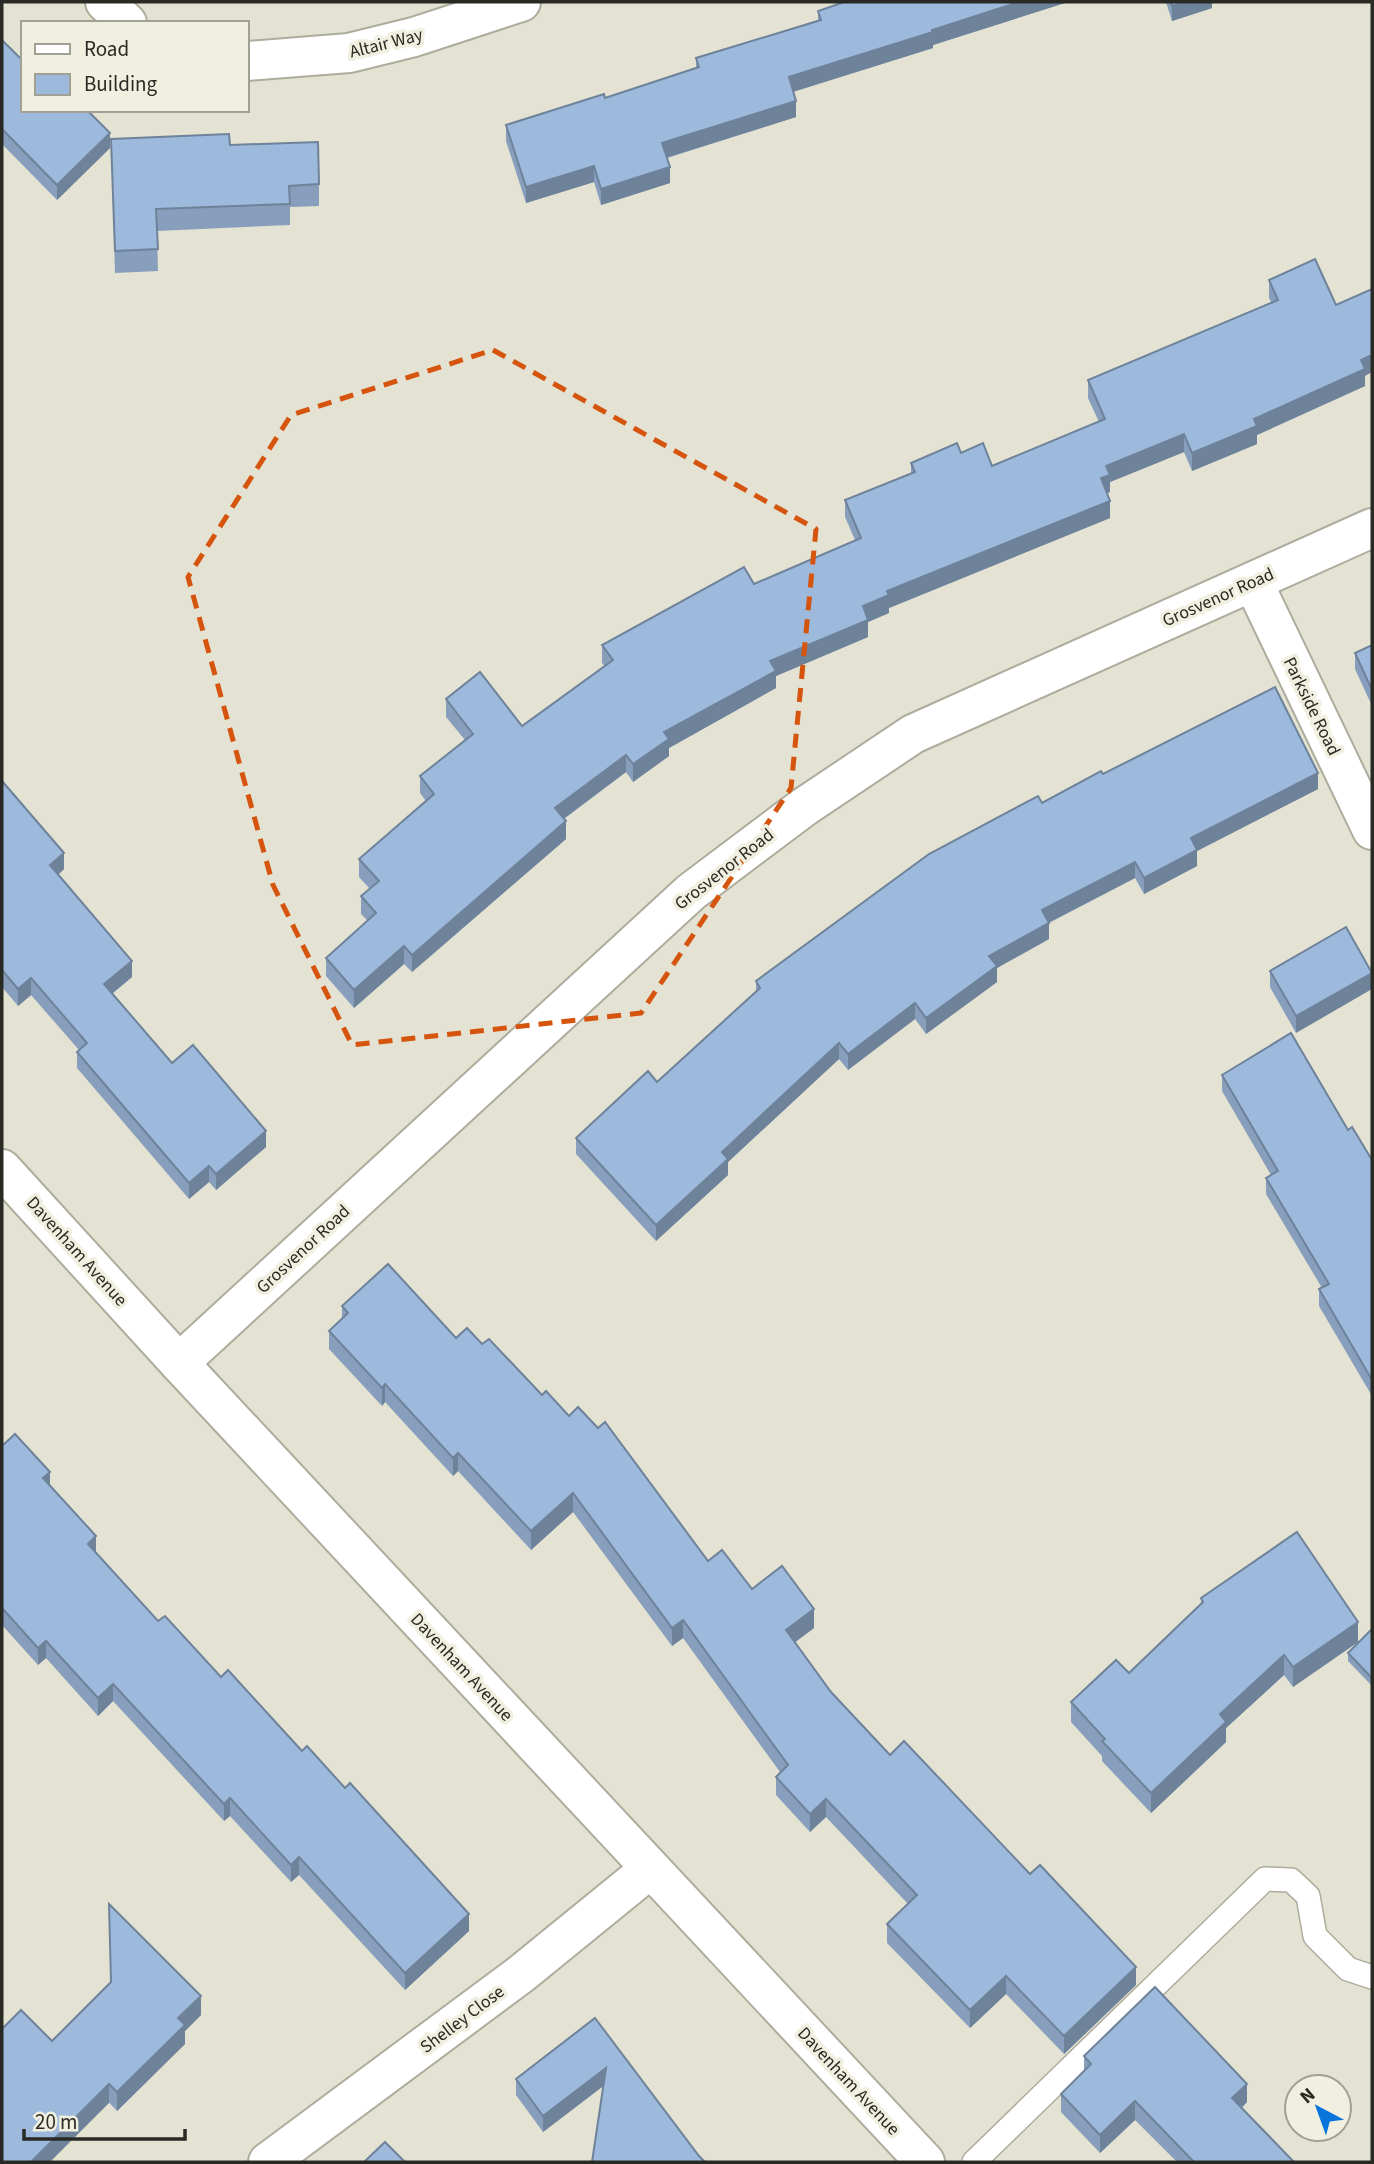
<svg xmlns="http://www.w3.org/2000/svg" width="1374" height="2164" font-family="'Source Sans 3',sans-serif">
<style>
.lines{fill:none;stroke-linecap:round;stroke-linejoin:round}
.lane-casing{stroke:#adac9d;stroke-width:26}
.street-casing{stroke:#adac9d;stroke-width:42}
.lane{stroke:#fff;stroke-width:23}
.street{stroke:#fff;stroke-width:38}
.wall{fill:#879fbd}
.shaded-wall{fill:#6e829a}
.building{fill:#9db9dc;stroke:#6e829a;stroke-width:2}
.marked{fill:none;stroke:#d5540e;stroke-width:5;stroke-dasharray:14 9;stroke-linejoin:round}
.labels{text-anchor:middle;stroke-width:7;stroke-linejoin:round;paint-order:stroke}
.street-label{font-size:18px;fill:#2a2a24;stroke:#f1efdf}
</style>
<rect width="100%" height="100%" fill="#e4e2d2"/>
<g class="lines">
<g class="lane-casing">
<polyline id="lane" points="974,2162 1265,1879 1291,1880 1308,1896 1315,1936 1348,1969 1372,1977"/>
</g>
<g class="street-casing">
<g id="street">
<polyline points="105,2 127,23"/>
<polyline points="247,61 349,53 414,37 521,2"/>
<polyline points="1253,582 1372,830"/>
<polyline points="2,1169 179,1363 925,2162"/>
<polyline points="179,1363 691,892 804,807 913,734 1372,528"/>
<polyline points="268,2162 521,1974 650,1869"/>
</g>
</g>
<use href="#lane" class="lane"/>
<use href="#street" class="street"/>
</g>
<g class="wall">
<polygon points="840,2 1068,2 933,45 933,48 793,92 796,117 667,158 670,183 601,205 594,182 526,203 506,141 506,125 605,98 696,68 696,58 818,20 818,11 840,4"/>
<polygon points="1166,2 1212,2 1212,8 1172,21"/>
<polygon points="2,40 110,148 57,200 2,144"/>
<polygon points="111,139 230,145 319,184 319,206 290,207 290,225 157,231 158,271 115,273"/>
<polygon points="1269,280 1365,376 1365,386 1257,435 1257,444 1192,471 1184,452 1110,482 1110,492 1107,493 1110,518 889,608 889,613 868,622 868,637 776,676 776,688 669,748 669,756 633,782 626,772 564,819 566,839 412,972 404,964 354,1008 326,976 326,958 368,921 361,914 361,896 370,889 359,877 359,859 426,801 420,793 420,776 465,740 446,717 446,699 522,726 605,666 602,663 602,645 754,584 855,540 845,517 845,500 911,474 911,463 961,453 992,466 1099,422 1088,398 1088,380 1271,302 1269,298"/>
<polygon points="1372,645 1372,706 1355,669 1355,653"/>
<polygon points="1103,774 1318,789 1197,851 1197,866 1144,894 1135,878 1049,923 1049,939 997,968 997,982 926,1034 915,1019 848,1070 839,1059 728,1162 728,1175 656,1241 576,1154 576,1138 657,1082 756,992 756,981 1042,803"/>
<polygon points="2,781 64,869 58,875 132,977 112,994 172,1063 266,1147 216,1190 209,1182 189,1199 77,1068 77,1052 79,1050 31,995 18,1006 2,987"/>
<polygon points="1346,927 1296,1033 1270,987 1270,971"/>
<polygon points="1222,1075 1348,1130 1372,1160 1372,1396 1319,1306 1319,1289 1322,1288 1266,1194 1266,1178 1271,1175 1222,1091"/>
<polygon points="342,1306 482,1344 542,1395 708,1561 814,1628 795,1642 831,1692 890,1755 1136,1985 1064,2054 1006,1994 970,2028 887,1943 887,1924 908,1904 826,1817 810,1832 776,1795 776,1777 780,1772 683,1638 672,1646 573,1512 531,1550 458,1471 453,1476 385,1402 382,1406 329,1349 329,1331 342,1319"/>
<polygon points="2,1446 50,1486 96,1553 158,1621 302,1751 469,1931 405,1990 299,1875 291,1882 230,1816 224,1821 113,1701 98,1716 46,1658 38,1665 2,1625"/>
<polygon points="1201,1598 1358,1642 1293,1687 1284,1675 1226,1728 1226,1742 1151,1813 1102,1761 1102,1756 1071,1722 1071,1702 1129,1673 1201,1604"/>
<polygon points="1372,1629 1372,1686 1348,1661 1348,1653"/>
<polygon points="109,1904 201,2015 185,2031 185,2044 117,2111 52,2041 111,1982"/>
<polygon points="1084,2056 1247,2102 1242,2108 1294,2162 1177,2162 1135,2120 1100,2153 1061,2112 1061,2094 1084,2071"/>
<polygon points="516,2079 603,2086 543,2132 516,2095"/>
</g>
<g class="shaded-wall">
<polygon points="1019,2 1068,2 933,45 933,48 789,93 789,77"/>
<polygon points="1185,2 1212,2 1212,8 1172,21 1172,6"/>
<polygon points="796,101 796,117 662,159 662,143"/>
<polygon points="110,133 110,148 57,200 57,185"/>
<polygon points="594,166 594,182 526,203 526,187"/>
<polygon points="670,167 670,183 601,205 601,189"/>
<polygon points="1372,355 1372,372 1365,376 1365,386 1257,435 1257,444 1192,471 1192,453"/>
<polygon points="1184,434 1184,452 1110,482 1110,492 1101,495 1101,478 1106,466"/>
<polygon points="1110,501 1110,518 889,608 889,613 868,622 868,637 776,676 776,688 669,748 669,756 633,782 633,764 664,732 770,661 887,591"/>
<polygon points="626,755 626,772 555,825 555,808"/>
<polygon points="1318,773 1318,789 1197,851 1197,866 1144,894 1144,878 1191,838"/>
<polygon points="566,821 566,839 412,972 412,955"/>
<polygon points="64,853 64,869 50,882 50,865"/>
<polygon points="1135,862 1135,878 1042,926 1042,910"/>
<polygon points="1049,923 1049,939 997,968 997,982 926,1034 926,1018 989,956"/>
<polygon points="404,946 404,964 354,1008 354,990"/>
<polygon points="132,961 132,977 104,1000 104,984"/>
<polygon points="1372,973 1372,989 1296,1033 1296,1016"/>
<polygon points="31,978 31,995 18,1006 18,989"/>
<polygon points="915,1003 915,1019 848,1070 848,1054"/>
<polygon points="839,1043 839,1059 728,1162 728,1175 656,1241 656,1225 722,1152"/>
<polygon points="266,1131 266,1147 216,1190 216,1174"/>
<polygon points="209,1166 209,1182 189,1199 189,1183"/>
<polygon points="385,1384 385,1402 382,1406 382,1388"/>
<polygon points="458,1453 458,1471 453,1476 453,1458"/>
<polygon points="50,1472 50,1489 43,1478"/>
<polygon points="573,1493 573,1512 531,1550 531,1531"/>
<polygon points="96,1536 96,1553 88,1544"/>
<polygon points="814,1609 814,1628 786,1649 786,1630"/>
<polygon points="683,1620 683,1638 672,1646 672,1628"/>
<polygon points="1358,1622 1358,1642 1293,1687 1293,1667"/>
<polygon points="46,1641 46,1658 38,1665 38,1648"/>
<polygon points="1284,1655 1284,1675 1226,1728 1226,1742 1151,1813 1151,1793 1220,1714"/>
<polygon points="113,1684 113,1701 98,1716 98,1698"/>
<polygon points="230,1798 230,1816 224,1821 224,1804"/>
<polygon points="826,1799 826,1817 810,1832 810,1814"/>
<polygon points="299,1857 299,1875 291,1882 291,1865"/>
<polygon points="469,1914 469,1931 405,1990 405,1973"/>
<polygon points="1136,1967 1136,1985 1064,2054 1064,2036"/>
<polygon points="1006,1976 1006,1994 970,2028 970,2010"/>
<polygon points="201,1996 201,2015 185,2031 185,2044 117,2111 117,2092 178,2018"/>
<polygon points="606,2068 606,2084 543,2132 543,2116"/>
<polygon points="109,2084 109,2103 50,2162 31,2162"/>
<polygon points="1247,2084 1247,2102 1232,2116 1232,2098"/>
<polygon points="1135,2101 1135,2120 1100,2153 1100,2135"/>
</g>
<g class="building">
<polygon points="844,2 1019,2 932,30 933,32 789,77 796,101 662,143 670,167 601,189 594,166 526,187 506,125 604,94 605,98 699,67 696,58 821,20 818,11"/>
<polygon points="1171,2 1185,2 1172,6"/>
<polygon points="2,40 23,61 23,110 87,110 110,133 57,185 2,129"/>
<polygon points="229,134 230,145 318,142 319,184 289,186 290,204 156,209 158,249 115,251 111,139"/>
<polygon points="1315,259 1336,305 1372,289 1372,355 1361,360 1365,369 1254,419 1257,426 1192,453 1184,434 1106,466 1110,475 1101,478 1110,501 887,591 889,595 863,606 868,620 770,661 776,671 664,732 669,739 633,764 626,755 555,808 566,821 412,955 404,946 354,990 326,958 376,913 361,896 379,881 359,859 434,794 420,776 473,734 446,699 480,672 522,726 613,660 602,645 744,567 754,584 861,538 845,500 915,472 911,463 957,443 961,453 983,443 992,466 1105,419 1088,380 1278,300 1269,280"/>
<polygon points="1372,645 1372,690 1355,653"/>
<polygon points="1275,687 1318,773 1191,838 1197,850 1144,878 1135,862 1042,910 1049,923 989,956 997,966 926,1018 915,1003 848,1054 839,1043 722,1152 728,1159 656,1225 576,1138 648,1071 657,1082 760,988 756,981 929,854 1038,796 1042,803 1101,771 1103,774"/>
<polygon points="2,781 64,853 50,865 132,961 104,984 172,1063 193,1045 266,1131 216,1174 209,1166 189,1183 77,1052 87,1043 31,978 18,989 2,970"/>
<polygon points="1346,927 1372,973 1296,1016 1270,971"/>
<polygon points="1291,1033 1348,1130 1352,1127 1372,1160 1372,1380 1319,1289 1329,1284 1266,1178 1278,1171 1222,1075"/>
<polygon points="388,1264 456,1338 467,1328 482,1344 489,1339 542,1395 546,1391 569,1416 578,1407 598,1428 605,1422 708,1561 722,1550 752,1589 782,1566 814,1609 786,1630 831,1692 890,1755 904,1741 1030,1874 1040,1865 1136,1967 1064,2036 1006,1976 970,2010 887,1924 917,1895 826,1799 810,1814 776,1777 788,1765 683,1620 672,1628 573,1493 531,1531 458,1453 453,1458 385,1384 382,1388 329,1331 348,1313 342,1306"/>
<polygon points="15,1434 50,1472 43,1478 96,1536 88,1544 158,1621 165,1616 221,1677 228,1670 302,1751 307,1746 345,1788 350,1783 469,1914 405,1973 299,1857 291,1865 230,1798 224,1804 113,1684 98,1698 46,1641 38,1648 2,1608 2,1446"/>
<polygon points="1297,1532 1358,1622 1293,1667 1284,1655 1220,1714 1226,1722 1151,1793 1102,1741 1105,1739 1071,1702 1116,1660 1129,1673 1203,1602 1201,1598"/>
<polygon points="1372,1629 1372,1678 1348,1653"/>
<polygon points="109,1904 201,1996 178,2018 185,2025 117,2092 109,2084 31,2162 2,2162 2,2029 21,2010 52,2041 111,1982"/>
<polygon points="1155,1987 1247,2084 1232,2098 1294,2162 1194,2162 1135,2101 1100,2135 1061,2094 1091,2064 1084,2056"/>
<polygon points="595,2018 699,2156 705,2162 592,2162 606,2068 543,2116 516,2079"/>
<polygon points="385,2142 405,2162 364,2162"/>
</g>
<path class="marked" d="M493,350L816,529L791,788L641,1013L352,1045L273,885L188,577L291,415Z"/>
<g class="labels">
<g class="street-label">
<text transform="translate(386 43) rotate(-14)" y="6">Altair Way</text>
<text transform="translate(1218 597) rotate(-24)" y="6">Grosvenor Road</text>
<text transform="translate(1312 706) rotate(64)" y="6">Parkside Road</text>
<text transform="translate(724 869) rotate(-38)" y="6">Grosvenor Road</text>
<text transform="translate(303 1249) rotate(-43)" y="6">Grosvenor Road</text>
<text transform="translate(77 1251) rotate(48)" y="6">Davenham Avenue</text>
<text transform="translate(462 1667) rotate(47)" y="6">Davenham Avenue</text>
<text transform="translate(462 2019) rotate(-37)" y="6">Shelley Close</text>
<text transform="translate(849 2081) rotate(47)" y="6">Davenham Avenue</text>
</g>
</g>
<rect width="1374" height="2164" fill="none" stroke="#2a2a24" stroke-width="7"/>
<rect x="21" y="21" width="228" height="91" fill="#f1efdf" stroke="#a1a094" stroke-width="2"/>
<rect x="35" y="44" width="35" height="10" fill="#ffffff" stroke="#a1a094" stroke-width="2"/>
<text x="84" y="56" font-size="21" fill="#2a2a24">Road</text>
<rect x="35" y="74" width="35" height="21" fill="#9db9dc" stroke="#a1a094" stroke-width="2"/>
<text x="84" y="91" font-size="21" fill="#2a2a24">Building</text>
<g transform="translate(1318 2108) rotate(319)"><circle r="33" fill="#f1efdf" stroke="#a1a094" stroke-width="2"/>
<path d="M0-5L12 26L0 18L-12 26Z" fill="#0875dd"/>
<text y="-10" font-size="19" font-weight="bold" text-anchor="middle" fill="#2a2a24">N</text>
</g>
<path d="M24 2129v10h161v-10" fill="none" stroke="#2a2a24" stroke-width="3.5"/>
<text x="35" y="2129" font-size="21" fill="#2a2a24" stroke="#f1efdf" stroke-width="5" paint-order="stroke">20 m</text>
</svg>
